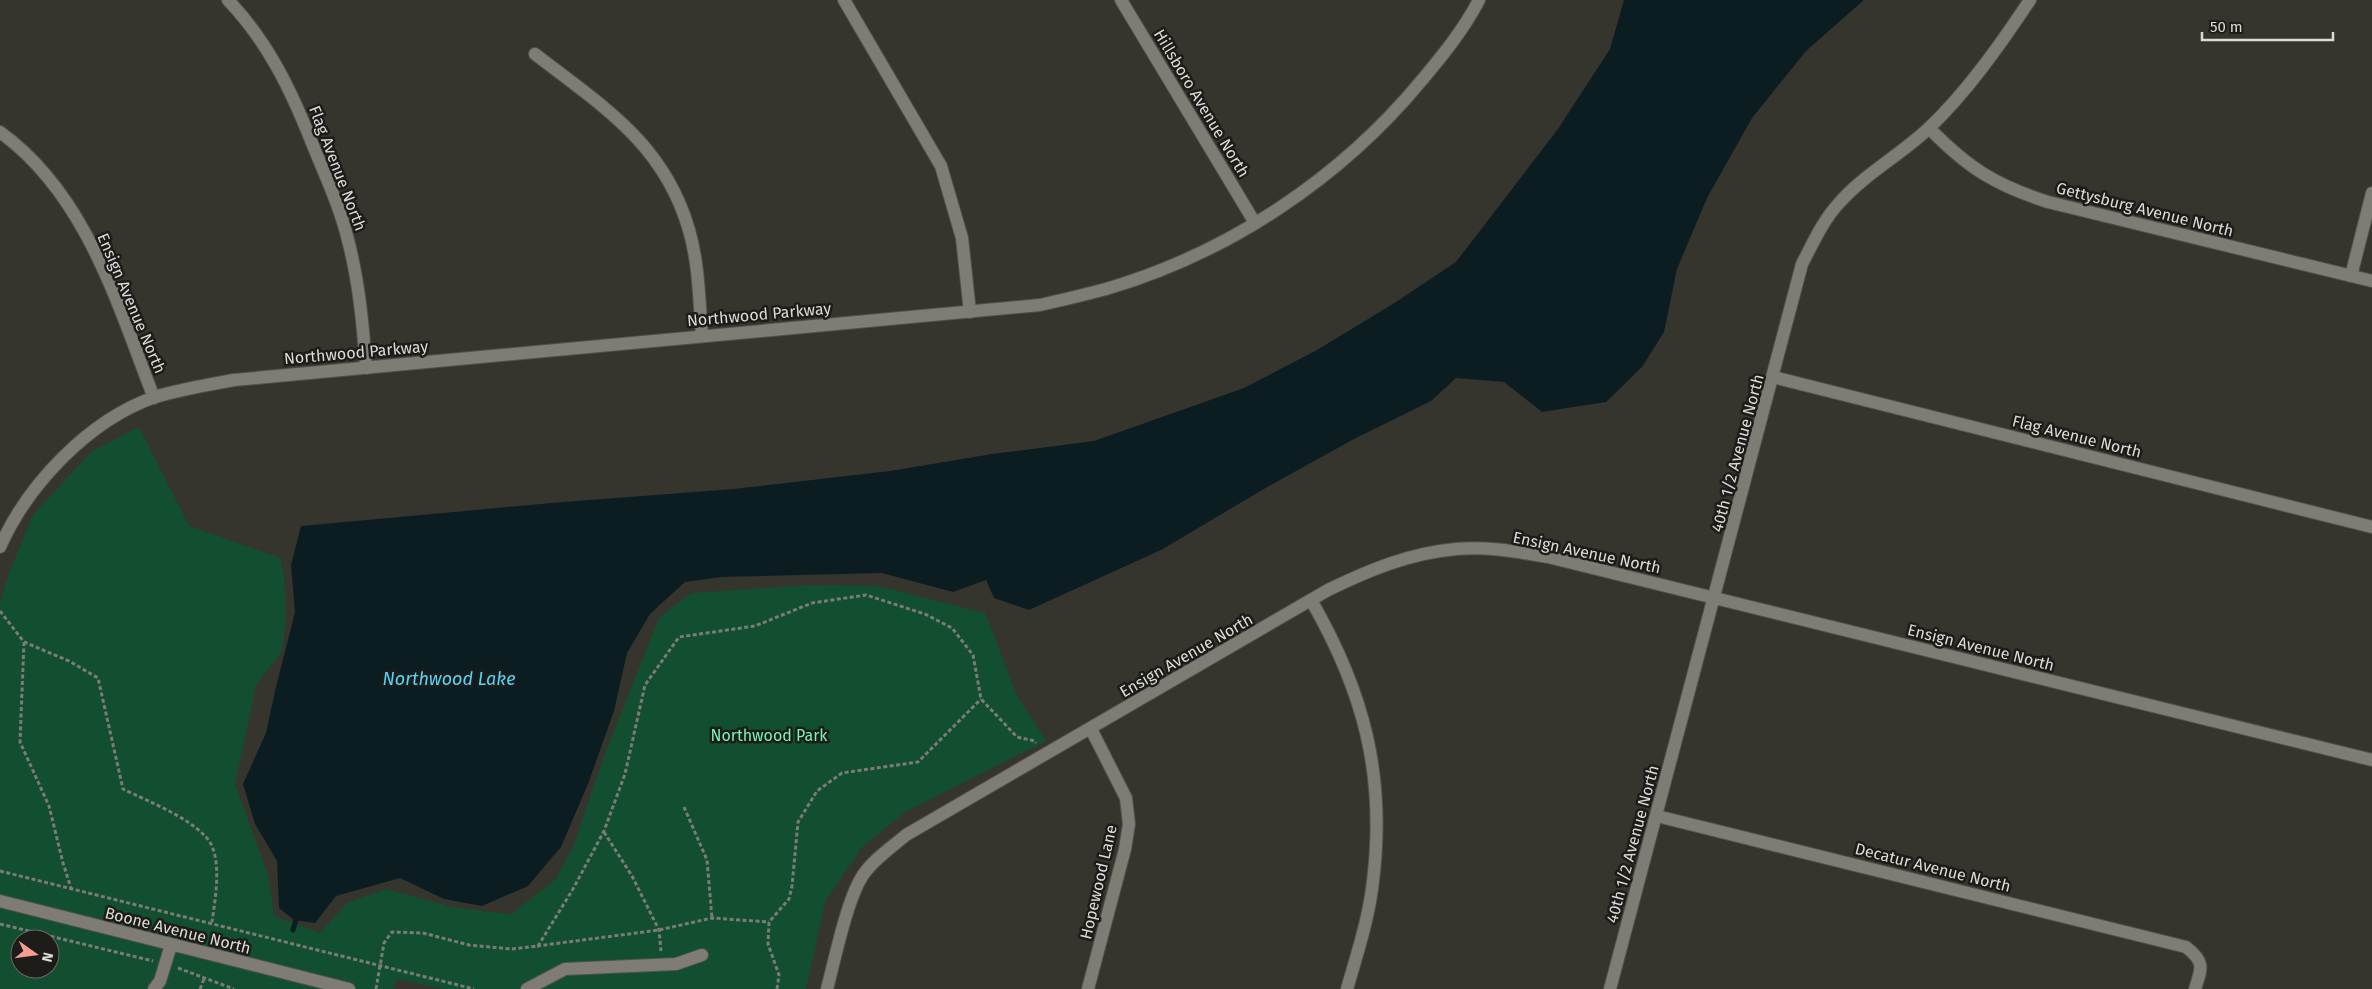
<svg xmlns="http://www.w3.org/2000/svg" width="2372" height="989" font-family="'Fira Sans',sans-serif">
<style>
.green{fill:#124f31;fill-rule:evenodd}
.water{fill:#0c1d22}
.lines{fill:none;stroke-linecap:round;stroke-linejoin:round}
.stream{stroke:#0c1d22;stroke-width:5}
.minor-casing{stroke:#52524b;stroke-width:14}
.path{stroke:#7c7b75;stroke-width:3;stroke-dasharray:4 2.5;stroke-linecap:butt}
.minor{stroke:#7e7c74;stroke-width:12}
.labels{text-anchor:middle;stroke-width:5;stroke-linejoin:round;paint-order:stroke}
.street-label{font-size:16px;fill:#dcdcd7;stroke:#1d1c19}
.park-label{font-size:16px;fill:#75f7b0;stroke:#1d1c19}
.water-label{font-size:18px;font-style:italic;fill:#54d6fa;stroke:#1d1c19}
</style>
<rect width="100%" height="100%" fill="#36352d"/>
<path class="green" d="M139,427L189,526L280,558L284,577L286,617L282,651L256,685L235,784L268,875L274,916L320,933L347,903L386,889L451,907L511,914L555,880L573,847L604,756L659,618L691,593L810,585L878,586L985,613L1018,698L1046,741L905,812L862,847L825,902L806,989H444L397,979L394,989H0V603L9,573L33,515L92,451ZM20,939H50V969H20Z"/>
<polygon class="water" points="1624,0 1864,0 1806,51 1752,118 1707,198 1677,269 1664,332 1642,367 1606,402 1542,412 1504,382 1456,378 1431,401 1354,439 1269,486 1161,550 1029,610 994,598 986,580 953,592 882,573 721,577 685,582 650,614 627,653 614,711 588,784 561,847 528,886 482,906 444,899 400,878 336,896 315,923 294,920 279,908 277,861 255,824 243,784 266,733 275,691 295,612 291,565 301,526 563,502 734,489 890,471 992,454 1094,441 1244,388 1317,350 1396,302 1456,262 1558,129 1610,49"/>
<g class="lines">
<polyline class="stream" points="293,930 297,916"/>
<g class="minor-casing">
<g id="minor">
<path d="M228,0C268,42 291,90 312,143C325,175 340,207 348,240C359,282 363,325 366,368"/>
<polyline points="844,0 941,166 962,238 970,312"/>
<polyline points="1121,0 1255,223"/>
<path d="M535,54C602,106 664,143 689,230C699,264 699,300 702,335"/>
<path d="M1929,128C1968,168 1995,185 2048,202L2372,281"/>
<path d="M0,132C86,194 117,303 154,398"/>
<polyline points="2351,276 2372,193"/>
<polyline points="1773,377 2372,527"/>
<path d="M0,547C28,484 89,420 155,397C181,389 207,385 234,380L1040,305C1062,300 1084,295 1106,289C1229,253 1341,178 1422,80C1443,55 1464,29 1479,0"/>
<path d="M1311,600C1364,692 1386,776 1373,881C1369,918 1357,954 1347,989"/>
<path d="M1657,816L2186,947C2205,962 2202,967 2195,989"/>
<polyline points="0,901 349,989"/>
<polyline points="154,989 160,981 171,945"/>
<polyline points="527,989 565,969 676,964 702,955"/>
<path d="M827,989C835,959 847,899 863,875C874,859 892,847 906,835L1328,590C1369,570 1410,553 1456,549C1487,546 1518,552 1548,557L2372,760"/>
<polyline points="1088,989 1125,849 1129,824 1126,798 1091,729"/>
<path d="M1610,989L1802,264C1813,243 1823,220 1840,202C1865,174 1900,155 1928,129C1967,92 2000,45 2030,0"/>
</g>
</g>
<g class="path">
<path d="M0,611L24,642L69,661L98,678L123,789C147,801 200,821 212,846C221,868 215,900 212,922"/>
<polyline points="24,642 20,742 49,806 63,863 71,888"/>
<polyline points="684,807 707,860 712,918"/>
<polyline points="604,832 632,876 659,930 661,951"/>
<polyline points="0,871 474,989"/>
<polyline points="0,924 153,961"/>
<polyline points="537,946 659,930 712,918 769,922"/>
<polyline points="178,968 234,989"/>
<polyline points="200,989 204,979"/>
<polyline points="376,989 384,943 392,932 423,933 469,945 511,949 538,946 573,889 604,831 625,774 645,685 679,637 755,626 812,603 866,595 925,614 952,628 973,655 981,699 1017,737 1035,741 1036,743"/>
<polyline points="777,989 779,975 768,944 769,922 789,899 792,886 798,822 817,791 842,773 918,762 981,699"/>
</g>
<use href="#minor" class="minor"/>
</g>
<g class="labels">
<g class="street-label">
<text transform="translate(1202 103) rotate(59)" y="6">Hillsboro Avenue North</text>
<text transform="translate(338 168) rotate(69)" y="6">Flag Avenue North</text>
<text transform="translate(2145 209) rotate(14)" y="6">Gettysburg Avenue North</text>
<text transform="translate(132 303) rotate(67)" y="6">Ensign Avenue North</text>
<text transform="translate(759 314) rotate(-5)" y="6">Northwood Parkway</text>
<text transform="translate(356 352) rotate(-5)" y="6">Northwood Parkway</text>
<text transform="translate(2077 436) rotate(14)" y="6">Flag Avenue North</text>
<text transform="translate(1737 453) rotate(-75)" y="6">40th 1/2 Avenue North</text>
<text transform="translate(1587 552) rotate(12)" y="6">Ensign Avenue North</text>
<text transform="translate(1981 647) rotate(14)" y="6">Ensign Avenue North</text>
<text transform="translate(1186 655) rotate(-30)" y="6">Ensign Avenue North</text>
<text transform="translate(1632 844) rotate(-75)" y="6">40th 1/2 Avenue North</text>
<text transform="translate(1933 867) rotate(14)" y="6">Decatur Avenue North</text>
<text transform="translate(1098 882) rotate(-77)" y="6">Hopewood Lane</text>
<text transform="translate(178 930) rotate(14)" y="6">Boone Avenue North</text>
</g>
<g class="park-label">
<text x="769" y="741">Northwood Park</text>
</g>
<g class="water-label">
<text x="449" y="685">Northwood Lake</text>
</g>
</g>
<g transform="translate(35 954) rotate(104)"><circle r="24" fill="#1d1c19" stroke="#696965"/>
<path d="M0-4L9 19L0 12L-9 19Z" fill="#f59c95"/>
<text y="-8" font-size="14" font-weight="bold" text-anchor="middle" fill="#dcdcd7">N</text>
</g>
<path d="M2202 32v8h131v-8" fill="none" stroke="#dcdcd7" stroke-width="2.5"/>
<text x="2210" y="32" font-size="15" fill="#dcdcd7" stroke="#1d1c19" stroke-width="4" paint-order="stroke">50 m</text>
</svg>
